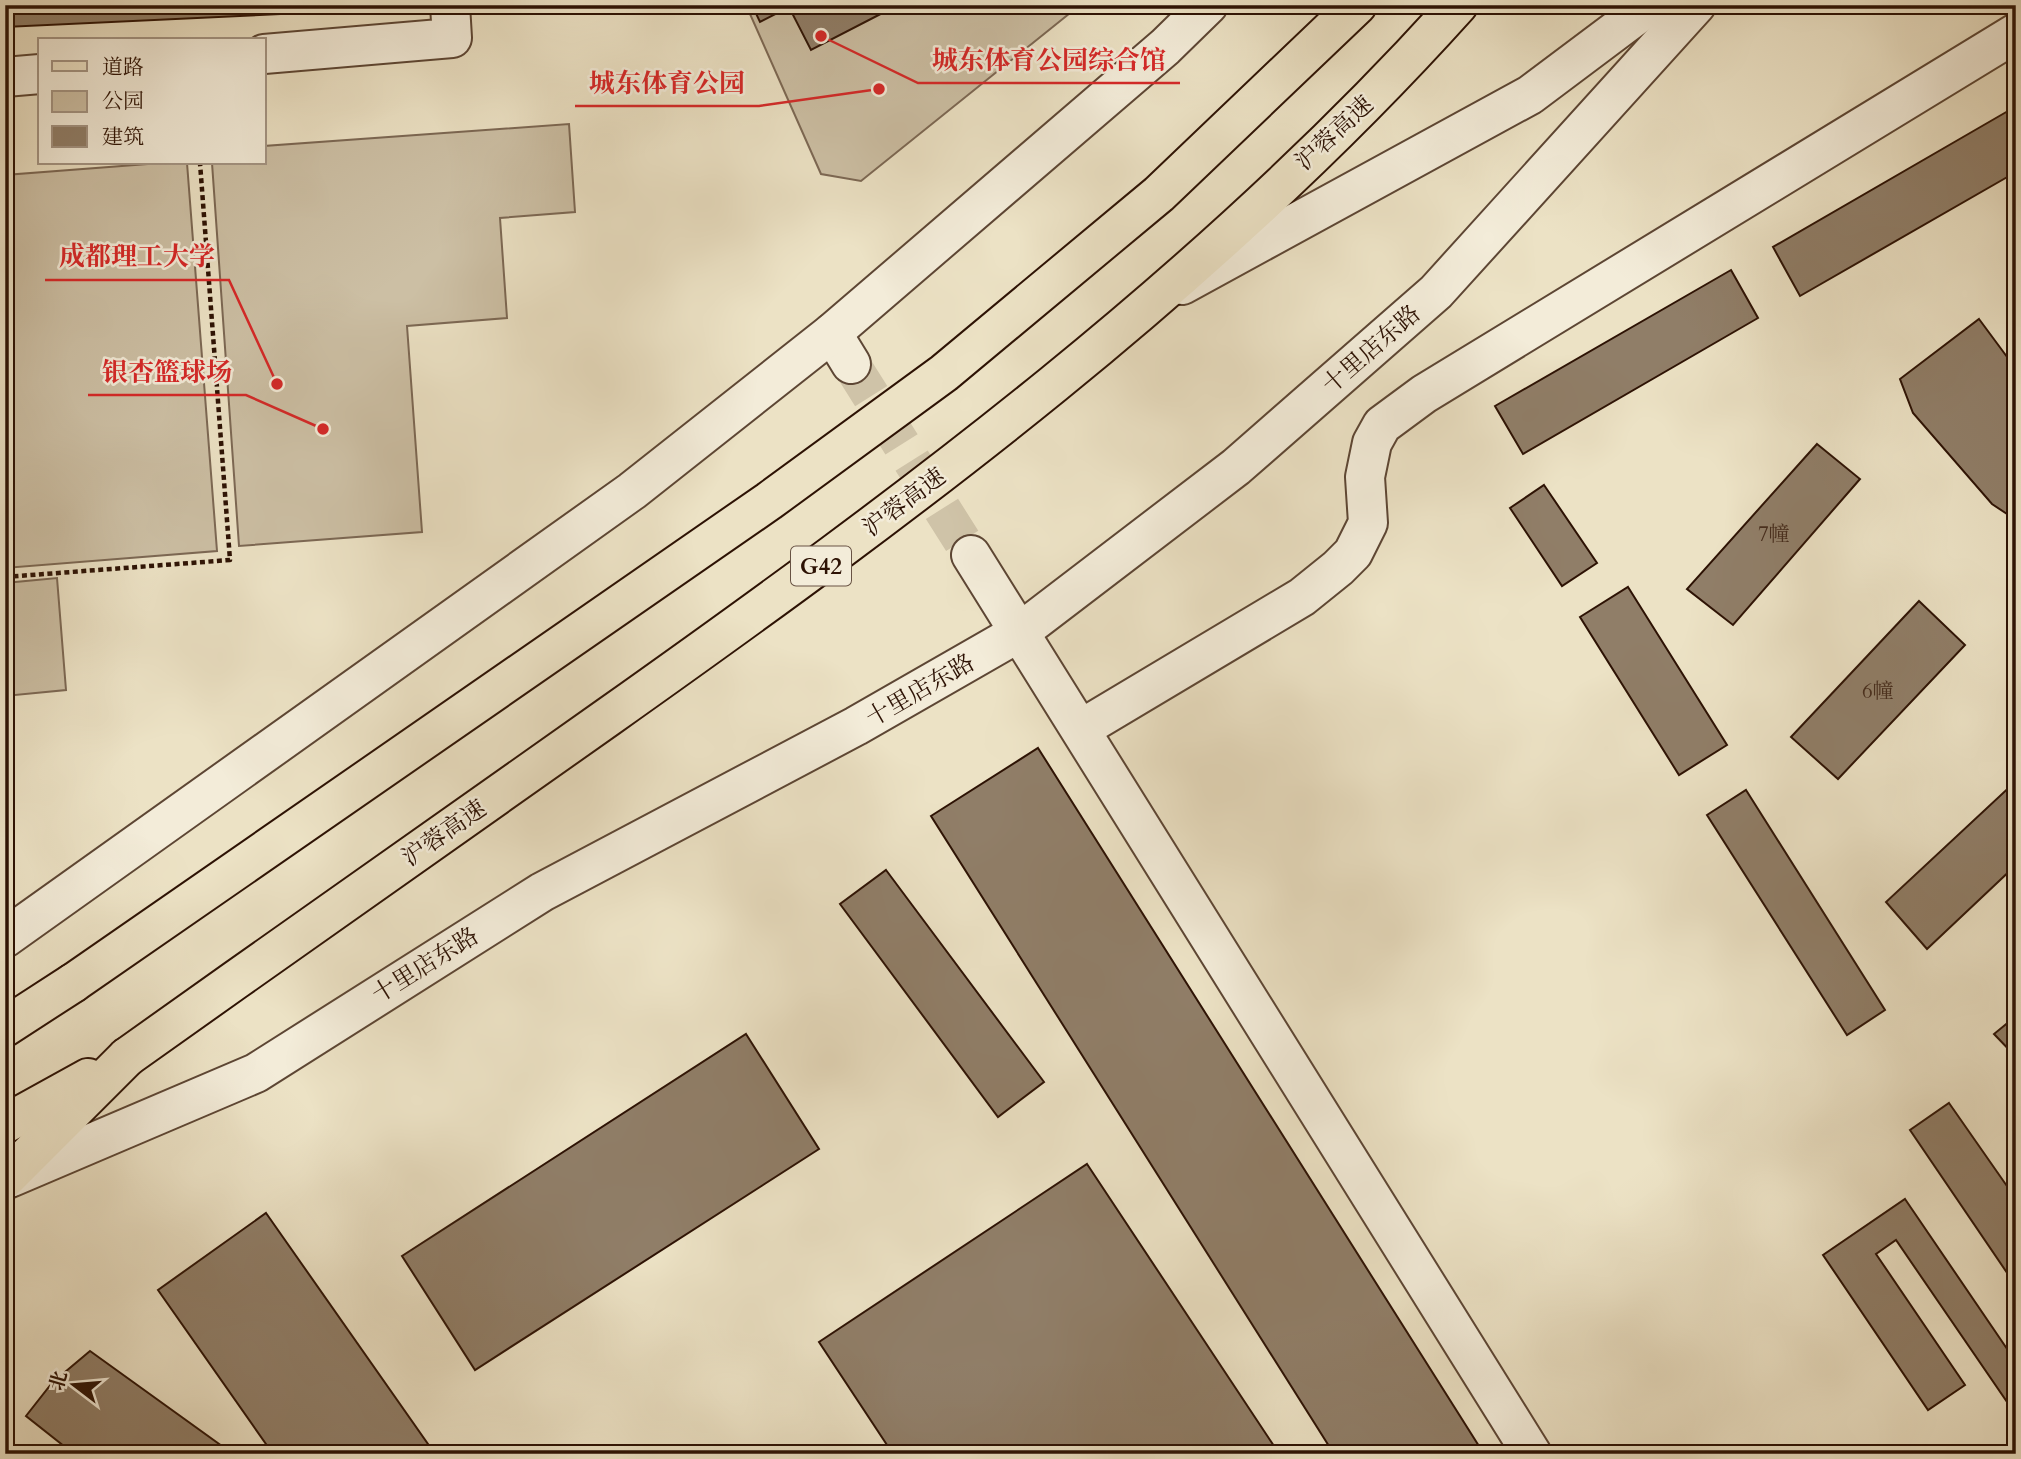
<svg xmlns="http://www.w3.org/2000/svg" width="2021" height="1459" font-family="Cardo,'Noto Serif SC',serif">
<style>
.green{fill:#ccbfa4;stroke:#7c6854;stroke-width:2}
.building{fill:#907e68;stroke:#2d1204;stroke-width:2}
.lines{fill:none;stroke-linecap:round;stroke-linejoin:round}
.minor-tunnel{stroke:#cfc3a8;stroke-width:38;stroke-dasharray:38 19;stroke-linecap:butt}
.minor-casing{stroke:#5d4634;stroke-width:42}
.major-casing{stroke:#2d1204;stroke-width:42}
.highway-casing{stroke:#2d1204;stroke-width:42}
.path{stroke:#2d1204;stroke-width:4.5;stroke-dasharray:5 3.5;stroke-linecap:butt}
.minor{stroke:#f3ecd9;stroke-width:38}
.major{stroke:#ece2c5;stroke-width:38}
.highway{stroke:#ece2c5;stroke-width:38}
.labels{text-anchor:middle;stroke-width:5;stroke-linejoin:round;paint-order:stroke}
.number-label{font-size:21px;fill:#462d1d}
.shield{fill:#f3ecd9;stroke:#685344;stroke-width:2}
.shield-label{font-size:23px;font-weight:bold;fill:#2d1204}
.street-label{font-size:24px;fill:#2d1204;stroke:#f3ecd9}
.leader{fill:none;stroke:#d62828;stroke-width:2.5}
.callout-dot{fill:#d62828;stroke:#f3ecd9;stroke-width:2.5}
.callout-label{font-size:26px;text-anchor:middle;font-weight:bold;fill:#d62828;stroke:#f3ecd9;stroke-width:5;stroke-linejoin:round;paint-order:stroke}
</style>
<rect width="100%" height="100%" fill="#ece2c5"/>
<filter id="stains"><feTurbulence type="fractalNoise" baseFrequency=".00286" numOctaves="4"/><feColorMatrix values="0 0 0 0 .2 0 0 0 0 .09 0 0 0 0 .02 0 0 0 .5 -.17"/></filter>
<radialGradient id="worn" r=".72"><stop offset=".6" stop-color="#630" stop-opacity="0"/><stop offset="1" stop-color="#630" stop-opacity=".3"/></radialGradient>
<g class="green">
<polygon points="746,5 1080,5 861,181 821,174"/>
<polygon points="569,124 575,212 500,218 507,318 407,326 422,532 239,546 212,163 264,163 264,146"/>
<polygon points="161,163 187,163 217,551 5,568 5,175"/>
<polygon points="57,578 66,690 5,696 5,583"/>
</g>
<g class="building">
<polygon points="5,5 408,5 408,8 5,27"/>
<polygon points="752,5 898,5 811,50 789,7 760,22"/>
<polygon points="2008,111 2016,125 2016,172 1800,296 1773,247"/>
<polygon points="1731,270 1758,318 1523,454 1495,406"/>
<polygon points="1979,319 2016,369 2016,520 1992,504 1913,413 1900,379"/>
<polygon points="1817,444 1860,479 1733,625 1687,589"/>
<polygon points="1544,485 1597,563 1562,586 1510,508"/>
<polygon points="1628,587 1727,745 1679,775 1580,617"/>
<polygon points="1919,601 1965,645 1838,779 1791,737"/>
<polygon points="1038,748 1484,1454 1334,1454 931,816"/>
<polygon points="2016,781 2016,865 1927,949 1886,902"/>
<polygon points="1746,790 1885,1010 1847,1035 1707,815"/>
<polygon points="886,870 1044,1082 998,1117 840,904"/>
<polygon points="2016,1016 2016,1057 1994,1034"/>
<polygon points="746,1034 819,1149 475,1370 402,1256"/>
<polygon points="1949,1103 2016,1199 2016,1286 1910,1130"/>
<polygon points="1087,1164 1274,1446 1263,1454 893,1454 819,1342"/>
<polygon points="1905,1199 2016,1362 2016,1415 1896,1240 1876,1254 1965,1385 1928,1410 1823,1255"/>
<polygon points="266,1213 435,1454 273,1454 158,1290"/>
<polygon points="90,1351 233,1454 74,1454 26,1416 52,1383"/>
</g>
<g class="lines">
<polyline class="minor-tunnel" points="851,364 971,555"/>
<g class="minor-casing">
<g id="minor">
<polyline points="264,54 452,38 450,5"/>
<polyline points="5,77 40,74"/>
<polyline points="1182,285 1530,95 1650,5"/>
<polyline points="832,333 851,364"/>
<polyline points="971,555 1532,1454"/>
<polyline points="1081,729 1302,597 1338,568 1353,553 1368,523 1365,477 1372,443 1382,425 1424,394 2016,33"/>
<polyline points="5,938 632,491 832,333 1165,47 1208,5"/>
<polyline points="5,1180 256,1073 542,892 856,726 1020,632 1236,467 1436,292 1696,5"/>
</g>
</g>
<g class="major-casing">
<g id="major">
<polyline points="5,1027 73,983"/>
<polyline points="5,1124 88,1078"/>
<polyline points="5,1179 127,1057"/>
</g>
</g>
<g class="highway-casing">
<g id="highway">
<polyline points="73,983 769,501 944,373 1159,194 1357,5"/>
<path d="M127,1057C287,943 448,830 608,717C910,503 1210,281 1458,5"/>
</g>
</g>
<polyline class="path" points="5,577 230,560 200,163"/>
<use href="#minor" class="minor"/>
<use href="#major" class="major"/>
<use href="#highway" class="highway"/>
</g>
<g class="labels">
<g class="number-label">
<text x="1774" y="541">7幢</text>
<text x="1878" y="698">6幢</text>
</g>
<rect class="shield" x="791" y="546.5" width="60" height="39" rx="5"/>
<g class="shield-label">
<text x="821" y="574">G42</text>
</g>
<g class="street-label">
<text transform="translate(1334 133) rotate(-43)" y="8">沪蓉高速</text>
<text transform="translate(1371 349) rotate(-41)" y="8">十里店东路</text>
<text transform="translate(904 502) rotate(-37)" y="8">沪蓉高速</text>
<text transform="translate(920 690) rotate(-30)" y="8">十里店东路</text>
<text transform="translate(444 833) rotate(-35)" y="8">沪蓉高速</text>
<text transform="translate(425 965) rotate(-32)" y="8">十里店东路</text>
</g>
</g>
<path class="leader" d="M821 36L918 83H1180M879 89L759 106H575M277 384L229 280H45M323 429L246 395H88"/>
<g class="callout-dot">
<circle cx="821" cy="36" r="7"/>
<circle cx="879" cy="89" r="7"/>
<circle cx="277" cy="384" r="7"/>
<circle cx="323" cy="429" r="7"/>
</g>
<g class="callout-label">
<text x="1049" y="69">城东体育公园综合馆</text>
<text x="667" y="92">城东体育公园</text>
<text x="137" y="265">成都理工大学</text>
<text x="167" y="381">银杏篮球场</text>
</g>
<rect width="2021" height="1459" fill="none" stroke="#ece2c5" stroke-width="28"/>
<rect x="7" y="7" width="2007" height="1445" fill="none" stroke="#2d1204" stroke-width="3.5"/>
<rect x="14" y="14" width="1993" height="1431" fill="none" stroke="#2d1204" stroke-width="2"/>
<rect x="38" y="38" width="228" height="126" fill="#f3ecd9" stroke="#a49584" stroke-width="2"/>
<rect x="52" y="61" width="35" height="10" fill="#ece2c5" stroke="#a49584" stroke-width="2"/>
<text x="102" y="74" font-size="21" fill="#2d1204">道路</text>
<rect x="52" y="91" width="35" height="21" fill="#ccbfa4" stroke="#a49584" stroke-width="2"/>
<text x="102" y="108" font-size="21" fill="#2d1204">公园</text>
<rect x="52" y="126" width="35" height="21" fill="#907e68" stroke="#a49584" stroke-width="2"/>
<text x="102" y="144" font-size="21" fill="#2d1204">建筑</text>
<g transform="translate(74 1385) rotate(286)" stroke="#f3ecd9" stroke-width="5" paint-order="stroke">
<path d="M0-5L12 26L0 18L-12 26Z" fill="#2d1204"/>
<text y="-10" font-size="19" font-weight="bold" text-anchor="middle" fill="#2d1204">北</text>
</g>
<rect width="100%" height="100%" filter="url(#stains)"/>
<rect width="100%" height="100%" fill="url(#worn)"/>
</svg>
